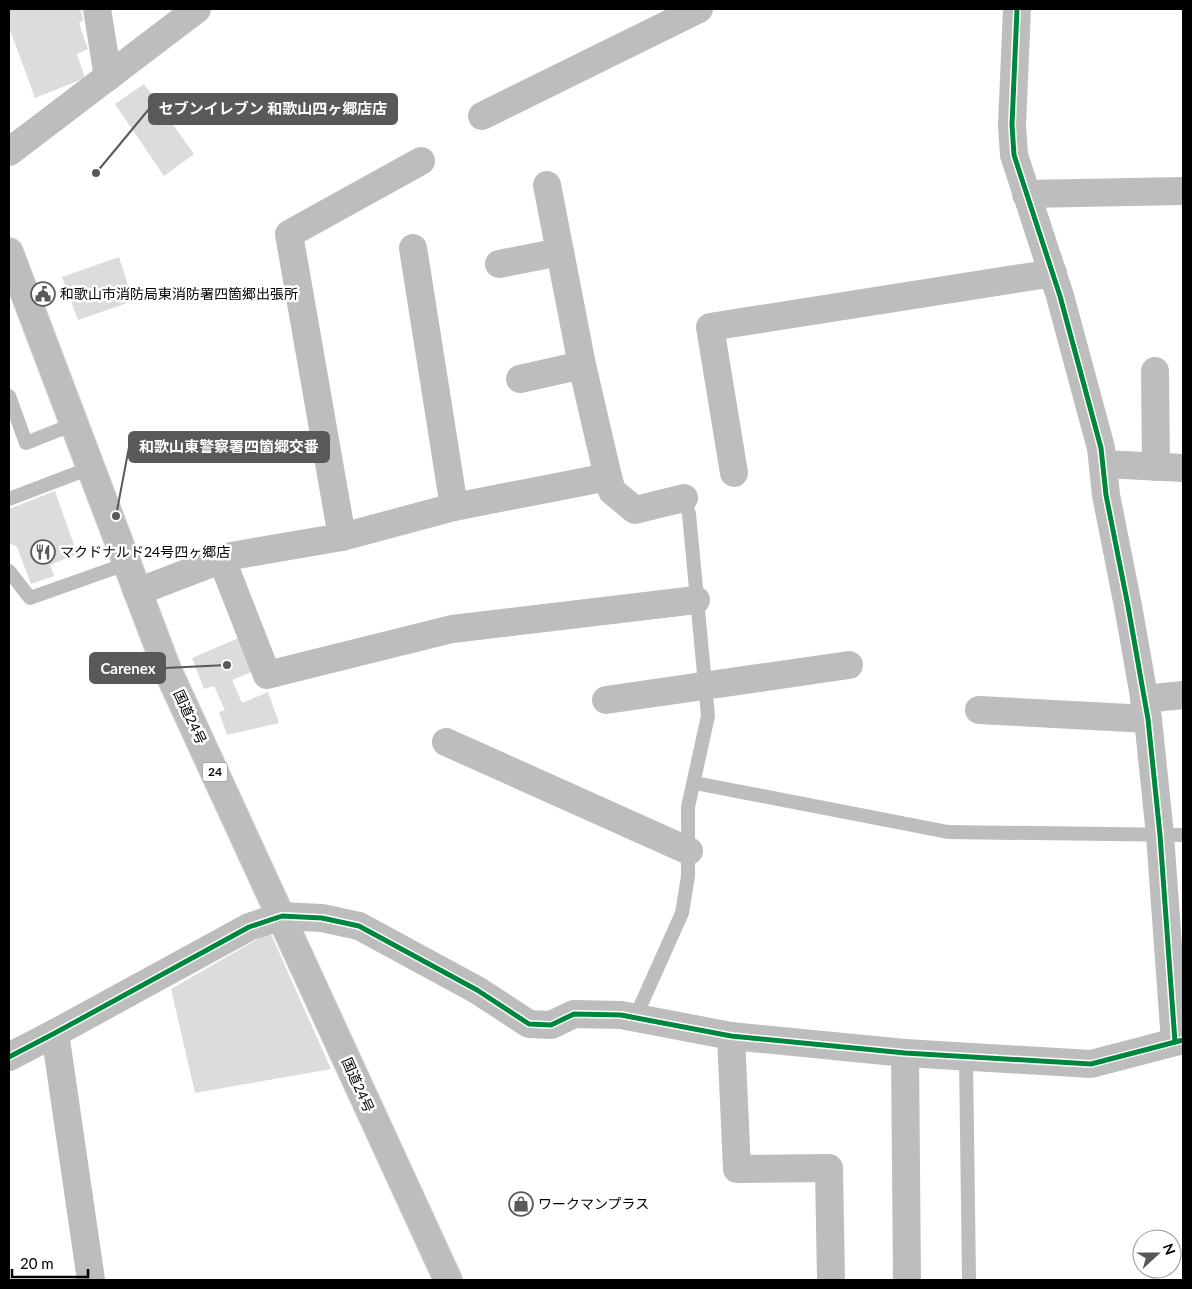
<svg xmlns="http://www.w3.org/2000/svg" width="1192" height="1289" font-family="Lato,'Noto Sans JP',sans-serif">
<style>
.building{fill:#dcdcdc}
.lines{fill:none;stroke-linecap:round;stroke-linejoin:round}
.trunk-casing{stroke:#dbdbdb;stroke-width:30}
.service{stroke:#bdbdbd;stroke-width:14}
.minor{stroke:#bdbdbd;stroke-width:28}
.trunk{stroke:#bdbdbd;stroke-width:28}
.cycleway-casing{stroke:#fff;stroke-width:8}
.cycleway{stroke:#00873e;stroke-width:5}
.labels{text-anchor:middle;stroke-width:5;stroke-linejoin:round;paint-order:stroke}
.shield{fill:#fff;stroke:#4c4c4c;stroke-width:1}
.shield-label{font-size:12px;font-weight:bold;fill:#000}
.poi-label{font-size:14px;fill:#000;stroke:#fff;text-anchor:start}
.street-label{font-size:14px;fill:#000;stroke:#fff}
.leader{fill:none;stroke:#595959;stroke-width:2}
.callout-dot{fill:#595959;stroke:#fff;stroke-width:2}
.callout{fill:#595959;stroke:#595959;stroke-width:2}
.callout-label{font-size:15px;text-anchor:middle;font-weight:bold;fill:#fff}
</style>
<rect width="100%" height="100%" fill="#fff"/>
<g class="building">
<polygon points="9,9 81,9 83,20 79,23 88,49 77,54 85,78 35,98 9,27"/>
<polygon points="144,84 194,154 164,176 115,104"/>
<polygon points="119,257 133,301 78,320 62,277"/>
<polygon points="55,491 77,554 50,565 54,576 31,584 17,547 9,543 9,509"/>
<polygon points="241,637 256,670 232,680 242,703 268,692 279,723 227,735 219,712 225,710 214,686 204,689 192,658"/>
<polygon points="270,932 331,1069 195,1093 171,989"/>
</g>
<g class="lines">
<g class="trunk-casing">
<polyline id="trunk" points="9,252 167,669 448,1280"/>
</g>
<g class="service">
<polyline points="9,396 26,443 74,424"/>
<polyline points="9,499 90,468"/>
<polyline points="9,571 30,598 126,564"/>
<polyline points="695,783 948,832 1183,835"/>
<polyline points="635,1018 682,913 688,876 688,807 708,716 689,514 684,498"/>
<polyline points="966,1056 969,1280"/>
</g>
<g class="minor">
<polyline points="97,9 108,77"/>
<polyline points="1017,9 1012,125 1014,155 1060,296 1101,448 1106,495 1128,606 1148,719 1160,835 1175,1042"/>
<polyline points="482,116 699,9"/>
<polyline points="9,152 197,9"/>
<polyline points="547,185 582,365 608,477 612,491 635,510 684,498"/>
<polyline points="1026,194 1183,191"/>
<polyline points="413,248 454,507"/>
<polyline points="499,264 560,252"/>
<polyline points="1155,371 1156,467"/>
<polyline points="520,379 582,365"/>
<polyline points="1103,464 1183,468"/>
<polyline points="734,473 710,327 1053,273"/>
<polyline points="342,537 289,234 421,161"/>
<polyline points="222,560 267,675 452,629 696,600"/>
<polyline points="137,592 231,556 342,537 454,507 608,477"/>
<polyline points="1144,699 1183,695"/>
<polyline points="606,700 849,665"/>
<polyline points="979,710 1148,719"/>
<polyline points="446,742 689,851"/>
<polyline points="55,1033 91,1280"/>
<polyline points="731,1036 737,1169 829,1168 831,1280"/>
<polyline points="905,1053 907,1280"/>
<polyline points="9,1057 55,1033 249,927 282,916 322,918 359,926 477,990 529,1024 551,1025 574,1014 621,1015 731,1036 905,1053 1091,1064 1183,1040"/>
</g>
<use href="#trunk" class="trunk"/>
<g class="cycleway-casing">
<g id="cycleway">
<polyline points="1017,9 1012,125 1014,155 1060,296 1101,448 1106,495 1128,606 1148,719 1160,835 1175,1042"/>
<polyline points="9,1057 55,1033 249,927 282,916 322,918 359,926 477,990 529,1024 551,1025 574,1014 621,1015 731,1036 905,1053 1091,1064 1183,1040"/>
</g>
</g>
<use href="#cycleway" class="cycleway"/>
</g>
<defs>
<g id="civic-ring" transform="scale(1.25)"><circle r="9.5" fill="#fff" stroke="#595959" stroke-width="1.5"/><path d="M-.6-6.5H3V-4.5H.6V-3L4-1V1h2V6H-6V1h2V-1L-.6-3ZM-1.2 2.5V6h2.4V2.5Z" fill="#595959"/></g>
<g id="restaurant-ring" transform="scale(1.25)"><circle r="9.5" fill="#fff" stroke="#595959" stroke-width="1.5"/><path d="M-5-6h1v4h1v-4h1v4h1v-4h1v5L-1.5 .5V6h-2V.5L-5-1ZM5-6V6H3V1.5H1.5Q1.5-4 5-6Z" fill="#595959"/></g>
<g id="shop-ring" transform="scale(1.25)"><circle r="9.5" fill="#fff" stroke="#595959" stroke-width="1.5"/><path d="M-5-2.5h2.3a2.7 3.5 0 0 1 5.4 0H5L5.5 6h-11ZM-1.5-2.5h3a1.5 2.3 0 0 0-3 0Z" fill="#595959"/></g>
</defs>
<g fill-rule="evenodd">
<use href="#civic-ring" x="43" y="294"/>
<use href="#restaurant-ring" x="43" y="552"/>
<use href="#shop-ring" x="521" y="1204"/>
</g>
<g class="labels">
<rect class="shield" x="202.5" y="762.5" width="25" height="19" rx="4"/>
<g class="shield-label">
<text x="215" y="776">24</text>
</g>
<g class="poi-label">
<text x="60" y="299">和歌山市消防局東消防署四箇郷出張所</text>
<text x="60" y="557">マクドナルド24号四ヶ郷店</text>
<text x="538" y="1209">ワークマンプラス</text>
</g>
<g class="street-label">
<text transform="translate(190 717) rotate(65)" y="5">国道24号</text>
<text transform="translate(358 1085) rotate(66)" y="5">国道24号</text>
</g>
</g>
<path class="leader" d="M96 173L149 109M116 516L129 447M227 665L165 668"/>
<g class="callout-dot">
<circle cx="96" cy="173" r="5"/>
<circle cx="116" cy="516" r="5"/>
<circle cx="227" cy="665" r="5"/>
</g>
<g class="callout">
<rect x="149" y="94" width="248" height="30" rx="5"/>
<rect x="129" y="432" width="200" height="30" rx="5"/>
<rect x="90" y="653" width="75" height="30" rx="5"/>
</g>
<g class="callout-label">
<text x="273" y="114">セブンイレブン 和歌山四ヶ郷店店</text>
<text x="229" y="452">和歌山東警察署四箇郷交番</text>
<text x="128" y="674">Carenex</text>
</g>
<rect width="1192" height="1289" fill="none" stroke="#000000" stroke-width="20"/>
<g transform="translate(1157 1254) rotate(69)"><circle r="24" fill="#ffffff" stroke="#999999"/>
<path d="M0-4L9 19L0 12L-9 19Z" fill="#595959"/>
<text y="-8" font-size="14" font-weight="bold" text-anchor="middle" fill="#000000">N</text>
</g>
<path d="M12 1269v8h76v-8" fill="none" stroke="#000000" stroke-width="2.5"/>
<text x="20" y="1269" font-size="15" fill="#000000" stroke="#ffffff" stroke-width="4" paint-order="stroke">20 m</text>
</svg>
